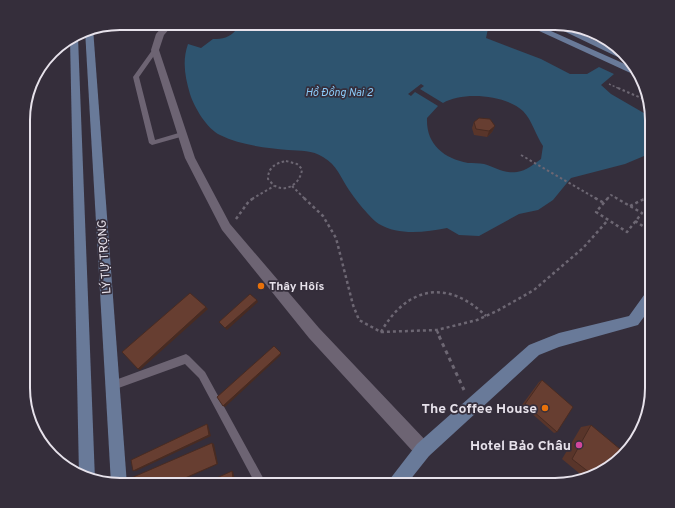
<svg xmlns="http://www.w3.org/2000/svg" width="675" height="508" font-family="Overpass,sans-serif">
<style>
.water{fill:#2e546f;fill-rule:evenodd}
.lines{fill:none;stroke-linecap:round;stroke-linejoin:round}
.path-far3{stroke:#6d6773;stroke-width:1.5;stroke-dasharray:2 2;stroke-linecap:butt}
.path-far2{stroke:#6d6773;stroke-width:2;stroke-dasharray:2.5 2.5;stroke-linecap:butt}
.path-far1{stroke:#6d6773;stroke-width:2.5;stroke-dasharray:3 3;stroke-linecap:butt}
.path{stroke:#6d6773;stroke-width:3;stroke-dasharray:4 4;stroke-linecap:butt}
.lane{fill:#6d6473;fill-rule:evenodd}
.street{fill:#6d6473;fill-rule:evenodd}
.secondary{fill:#697a99;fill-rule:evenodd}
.wall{fill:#59352a}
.shaded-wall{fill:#482b22}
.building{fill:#673e31;stroke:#482b22}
.food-dot{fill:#e8710a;stroke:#352e3b;stroke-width:1.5}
.hotel-dot{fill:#d1479c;stroke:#352e3b;stroke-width:1.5}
.labels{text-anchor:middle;stroke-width:3.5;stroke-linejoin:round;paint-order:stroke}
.far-water-label{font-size:11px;font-style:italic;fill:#8bcaf8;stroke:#352e3b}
.street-label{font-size:12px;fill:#e7e2eb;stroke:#352e3b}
.poi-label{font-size:12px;font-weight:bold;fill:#e7e2eb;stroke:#352e3b;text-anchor:start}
.near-poi-label{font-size:14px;font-weight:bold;fill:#e7e2eb;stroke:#352e3b;text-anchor:end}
.rim{fill:none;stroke:#e7e2eb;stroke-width:2}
</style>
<rect width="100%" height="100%" fill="#352e3b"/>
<path class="water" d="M489,24L486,38L541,59L570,74H587L599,67L614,74L601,85L611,94L649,116L652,123V145L644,156L625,164L571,178L553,200L538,210L519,214L479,236L459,235L447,228C426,232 399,236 379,224C370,218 355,199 349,190C341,178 337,165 323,157C312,150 301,151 288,150C266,148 240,145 220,135C207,129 194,107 190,94C185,77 182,61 188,44L201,48L213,39C223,39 229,38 236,30L232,27ZM421,84L424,86L420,89L443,103C463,91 506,95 523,111C532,120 536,136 543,146L541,159C534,164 526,171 517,172C504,174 495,167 484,164C479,163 473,163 468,163C443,158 426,144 427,118L438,106L415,92L411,96L408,94Z"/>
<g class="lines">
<polyline class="path-far3" points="609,84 620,89"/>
<g class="path-far2">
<polyline points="618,88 648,101"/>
<polyline points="521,155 597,199"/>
<path d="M286,161L297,164L302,169C301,182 288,193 275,186C273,185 270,181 268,179C268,167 276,163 286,161Z"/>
<polyline points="292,186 305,199"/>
<polyline points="252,199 274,186"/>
<polyline points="607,199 611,195 618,199"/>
<polyline points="644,199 652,195"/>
</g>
<g class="path-far1">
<polyline points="304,198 323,216 336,238 353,305 359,320 381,332 437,330 477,320 497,311 534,290 583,248 608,220"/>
<polyline points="595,198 604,203"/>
<polyline points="608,198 596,212 627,232 642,213 616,198"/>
<polyline points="630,206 646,198"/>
<polyline points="236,219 249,201 254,198"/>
<polyline points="635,221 652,232"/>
<polyline points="437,331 440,337"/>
<path d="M381,332C407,286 448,279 486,316"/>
</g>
<polyline class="path" points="439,336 464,390"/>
<g class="lane">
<polygon points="153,49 158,50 139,77 155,140 182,132 185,134 184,136 152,145 149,143 133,77"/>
<polygon points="186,354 189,356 205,372 267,485 256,485 199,378 185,364 113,390 110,388 108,385 110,382"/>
</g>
<g class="street">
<polygon points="162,27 171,27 164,35 159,50 195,158 230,224 319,328 429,444 431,450 429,456 423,458 417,456 309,338 222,230 185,158 151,50 156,34"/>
<polygon points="613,43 620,48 618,54 611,52"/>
<polygon points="38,69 40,71 31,98 26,101"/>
</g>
<g class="secondary">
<polygon points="533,23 636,69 641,76 637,76 524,24"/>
<polygon points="547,23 557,23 624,54 629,60 624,60"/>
<polygon points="88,28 93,28 127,485 111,484 85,30"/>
<polygon points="76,35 78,37 95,480 79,475 70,39"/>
<polygon points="652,289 652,306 638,325 559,347 539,355 429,456 406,485 388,485 390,479 417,444 529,345 559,333 629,316 647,291"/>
</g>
</g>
<g class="wall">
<polygon points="474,122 495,126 492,132 487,137 474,135 472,128"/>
<polygon points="542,380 557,432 554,433 522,405 539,382"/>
<polygon points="591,425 598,475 585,478 562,459 581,427"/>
</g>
<g class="shaded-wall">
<polygon points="495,126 492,132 487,137 489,131"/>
<polygon points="257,300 258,302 227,330 225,328"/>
<polygon points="206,307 208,309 140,370 138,369"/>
<polygon points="281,353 281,355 225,407 223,406"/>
<polygon points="207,424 208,425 211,436 136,471 133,471"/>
<polygon points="212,443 214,444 218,464 171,485 169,485"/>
<polygon points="232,471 233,471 236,485 234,485"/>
</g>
<g class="building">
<polygon points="479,118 490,119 495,126 489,131 476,129 474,122"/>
<polygon points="190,293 206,307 138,369 122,352"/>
<polygon points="250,294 257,300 225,328 219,322"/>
<polygon points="274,346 281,353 223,406 217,397"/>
<polygon points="542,380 573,407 557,432 525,404"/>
<polygon points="207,424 209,435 133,471 131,460"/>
<polygon points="591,425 626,454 598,475 594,476 572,459"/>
<polygon points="212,443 217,464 169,485 124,485 124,481"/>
<polygon points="232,471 234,485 201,485"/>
</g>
<g class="food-dot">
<circle cx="261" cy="286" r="4"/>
<circle cx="545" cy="408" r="4"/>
</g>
<circle class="hotel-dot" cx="579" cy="445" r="4"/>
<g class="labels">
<g class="far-water-label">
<text x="339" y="96">Hồ Đồng Nai 2</text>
</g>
<g class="street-label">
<text transform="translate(104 257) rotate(-94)" y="4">LÝ TỰ TRỌNG</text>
</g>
<g class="poi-label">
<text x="269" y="290">Thây Hôís</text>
</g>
<g class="near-poi-label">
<text x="537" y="413">The Coffee House</text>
<text x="571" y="450">Hotel Bảo Châu</text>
</g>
</g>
<path d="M0 0H675V508H0ZM120 30H555A90 90 0 0 1 645 120V388A90 90 0 0 1 555 478H120A90 90 0 0 1 30 388V120A90 90 0 0 1 120 30Z" fill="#352e3b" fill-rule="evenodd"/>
<path class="rim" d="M120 30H555A90 90 0 0 1 645 120V388A90 90 0 0 1 555 478H120A90 90 0 0 1 30 388V120A90 90 0 0 1 120 30Z"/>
</svg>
